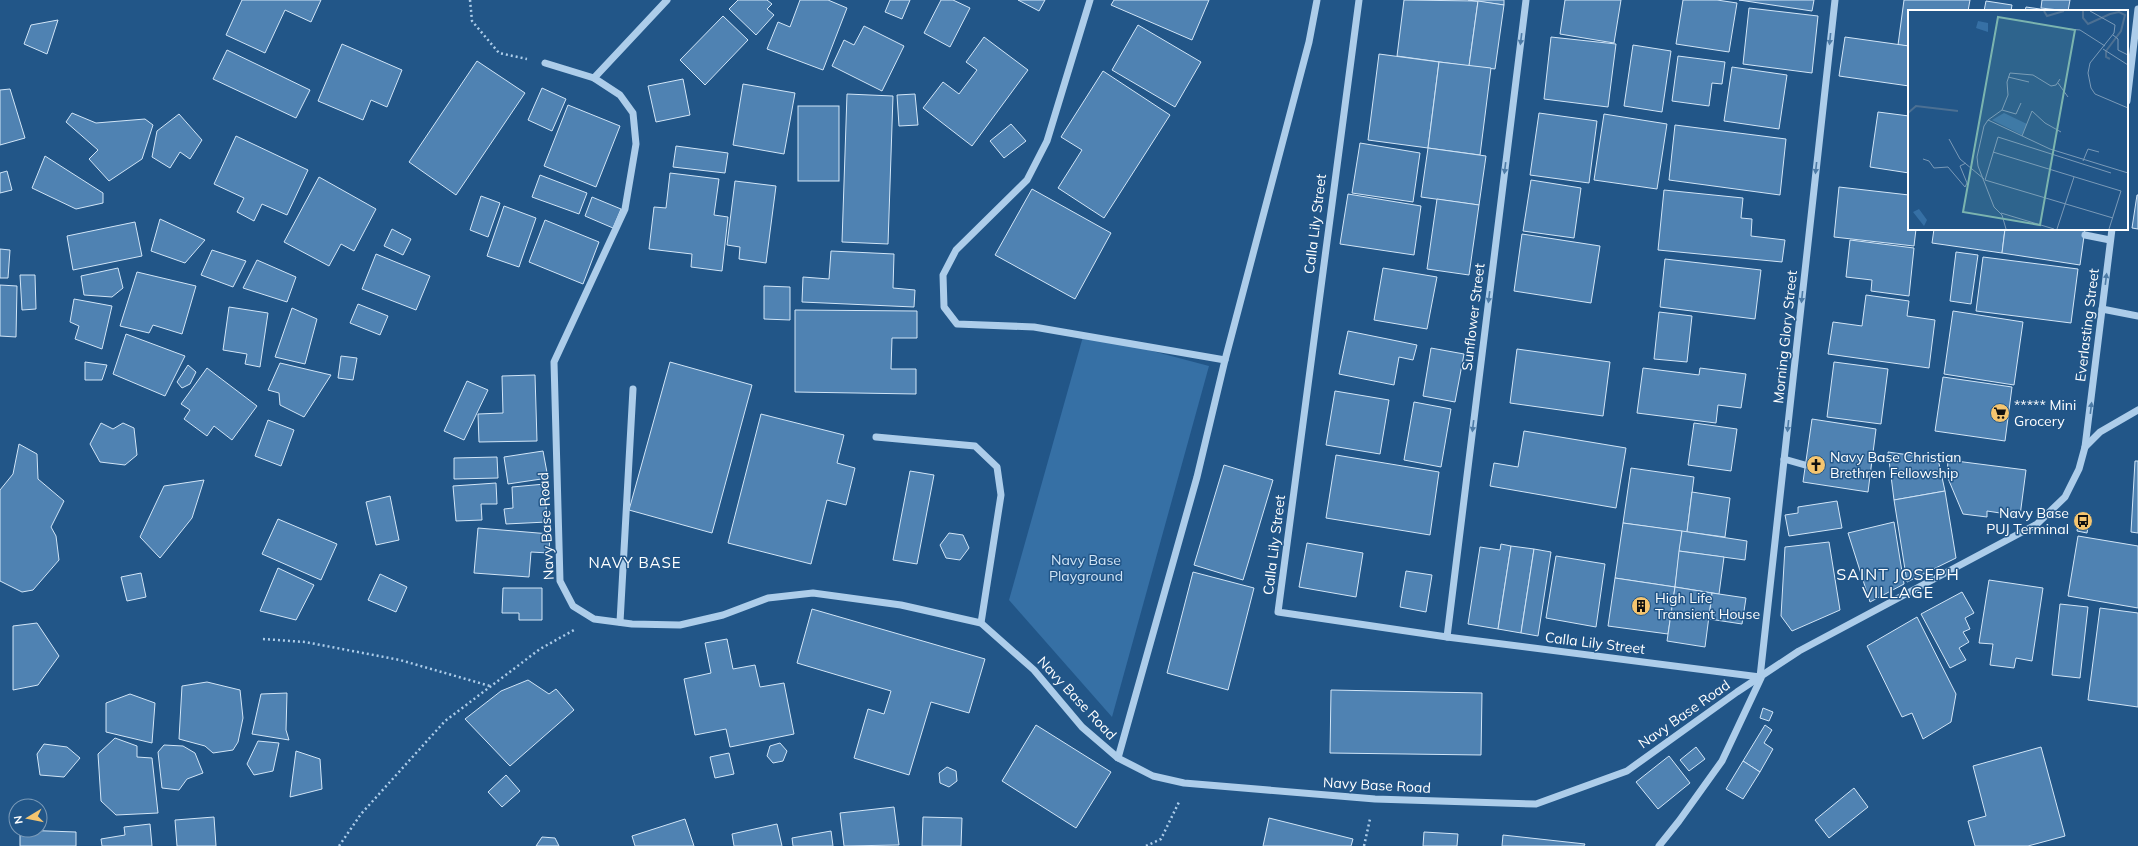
<svg xmlns="http://www.w3.org/2000/svg" width="2138" height="846" font-family="Mulish,sans-serif">
<style>
.green{fill:#3670a5}
.building{fill:#4f82b2;stroke:#d1e5f7}
.lines{fill:none;stroke-linecap:round;stroke-linejoin:round}
.path{stroke:#adcdea;stroke-width:2.5;stroke-dasharray:2 3;stroke-linecap:butt}
.minor{stroke:#adcdea;stroke-width:7}
.oneway{fill:#4c7aa5}
.labels{text-anchor:middle;stroke-width:3;stroke-linejoin:round;paint-order:stroke}
.street-label{font-size:14px;fill:#fff;stroke:#225688}
.poi-label{font-size:14px;fill:#fff;stroke:#225688;text-anchor:start}
.park-label{font-size:14px;fill:#d1e5f7;stroke:#225688}
.neighbourhood-label{font-size:15px;letter-spacing:1px;fill:#fff;stroke:#225688}
.quarter-label{font-size:16px;letter-spacing:1px;fill:#fff;stroke:#225688}
.inset-river{fill:none;stroke:#4c7093;stroke-width:2}
.inset-road{fill:none;stroke:#7a9ab8;stroke-width:1}
.view{fill:#7bb4af;fill-opacity:0.15;stroke:#7bb4af;stroke-width:2}
.inset-edge{fill:none;stroke:#fff;stroke-width:2}
</style>
<rect width="100%" height="100%" fill="#225688"/>
<polygon class="green" points="1084,333 1209,366 1112,717 1009,600"/>
<g class="building">
<polygon points="242,0 321,0 311,22 285,10 265,53 226,35"/>
<polygon points="738,0 767,0 772,4 767,9 774,15 756,35 729,9"/>
<polygon points="800,0 828,0 847,8 823,70 767,49 778,22 790,27"/>
<polygon points="890,0 910,0 902,19 885,12"/>
<polygon points="941,0 953,0 970,8 950,47 924,33"/>
<polygon points="1018,0 1045,0 1039,11"/>
<polygon points="1114,0 1209,0 1192,40 1111,5"/>
<polygon points="1404,0 1478,1 1469,66 1397,56"/>
<polygon points="1468,0 1504,0 1504,5"/>
<polygon points="1565,0 1621,0 1614,43 1560,34"/>
<polygon points="1683,0 1717,0 1737,3 1729,52 1676,44"/>
<polygon points="1739,0 1814,0 1812,11"/>
<polygon points="1904,0 1970,0 1968,11 1909,11 1909,46 1898,45"/>
<polygon points="2042,0 2070,0 2068,11 2041,8"/>
<polygon points="1478,1 1504,5 1495,69 1469,66"/>
<polygon points="1986,1 2012,5 2011,11 1984,11"/>
<polygon points="2026,7 2054,11 2025,11"/>
<polygon points="1749,8 1818,16 1812,73 1743,64"/>
<polygon points="723,16 748,40 705,85 680,60"/>
<polygon points="58,20 47,54 24,44 31,25"/>
<polygon points="1138,25 1201,62 1175,107 1112,70"/>
<polygon points="864,26 904,46 882,91 832,66 844,40 854,45"/>
<polygon points="984,37 1028,70 972,146 923,108 943,82 959,94 977,70 966,62"/>
<polygon points="1551,37 1616,44 1608,107 1544,99"/>
<polygon points="1845,37 1909,46 1909,86 1839,76"/>
<polygon points="342,44 402,70 387,107 371,100 363,120 318,101"/>
<polygon points="1633,45 1671,51 1662,112 1624,106"/>
<polygon points="227,50 310,90 296,118 213,79"/>
<polygon points="1379,54 1439,62 1428,148 1368,140"/>
<polygon points="1678,56 1725,62 1722,84 1712,83 1709,106 1672,101"/>
<polygon points="477,61 525,93 456,195 409,162"/>
<polygon points="1439,62 1491,68 1480,155 1428,148"/>
<polygon points="1732,67 1787,75 1779,129 1724,121"/>
<polygon points="1103,71 1170,115 1104,218 1058,188 1082,150 1061,137"/>
<polygon points="683,79 690,115 656,122 648,86"/>
<polygon points="743,84 795,93 784,154 733,145"/>
<polygon points="542,88 566,99 552,131 528,120"/>
<polygon points="10,89 25,138 0,145 0,90"/>
<polygon points="847,94 893,96 888,244 842,242"/>
<polygon points="915,94 918,125 899,126 897,95"/>
<polygon points="568,105 620,126 596,187 544,166"/>
<rect x="798" y="106" width="41" height="75"/>
<polygon points="1878,112 1909,116 1909,173 1870,167"/>
<polygon points="72,113 96,123 145,119 153,125 142,159 109,181 89,159 98,150 66,122"/>
<polygon points="1539,113 1597,121 1589,183 1530,175"/>
<polygon points="179,114 202,140 190,159 180,152 170,168 152,157 157,131"/>
<polygon points="1604,114 1667,124 1657,189 1594,180"/>
<polygon points="1011,124 1026,141 1004,158 990,141"/>
<polygon points="1675,125 1786,139 1780,195 1669,180"/>
<polygon points="236,136 308,170 287,215 262,204 254,221 237,212 244,198 214,184"/>
<polygon points="1360,143 1420,153 1413,202 1352,193"/>
<polygon points="676,146 728,153 725,173 673,167"/>
<polygon points="1428,148 1486,156 1479,205 1421,197"/>
<polygon points="45,156 103,193 103,203 76,209 32,188"/>
<polygon points="7,171 12,190 0,193 0,173"/>
<polygon points="670,173 719,179 714,215 728,217 722,271 691,267 692,254 649,249 654,207 666,208"/>
<polygon points="540,175 587,193 579,214 532,197"/>
<polygon points="319,177 376,209 354,251 341,244 329,266 284,242"/>
<polygon points="1531,180 1581,188 1574,238 1523,231"/>
<polygon points="735,181 776,186 766,263 739,259 740,247 727,245"/>
<polygon points="1839,187 1909,195 1909,229 1916,229 1914,246 1834,237"/>
<polygon points="1032,189 1111,233 1075,299 995,255"/>
<polygon points="1664,190 1743,198 1741,218 1752,219 1751,236 1785,240 1782,262 1658,250"/>
<polygon points="1348,194 1421,206 1414,255 1340,244"/>
<polygon points="2137,195 2138,195 2138,229 2132,228"/>
<polygon points="481,196 500,203 488,237 470,230"/>
<polygon points="592,197 621,209 613,228 585,216"/>
<polygon points="1437,199 1479,205 1469,275 1427,269"/>
<polygon points="504,206 536,218 519,267 487,256"/>
<polygon points="160,219 205,240 185,263 151,251"/>
<polygon points="545,220 599,242 583,284 529,262"/>
<polygon points="135,222 142,256 73,270 67,236"/>
<polygon points="392,229 411,239 403,255 384,246"/>
<polygon points="1934,229 2005,229 2002,253 1932,243"/>
<polygon points="2005,229 2085,229 2080,265 2002,253"/>
<polygon points="1522,234 1600,246 1591,303 1514,291"/>
<polygon points="1850,240 1914,248 1909,296 1871,291 1872,280 1846,277"/>
<polygon points="0,249 10,250 8,278 0,278"/>
<polygon points="212,250 246,261 233,287 201,275"/>
<polygon points="831,251 894,254 893,288 915,290 914,307 802,302 803,277 829,279"/>
<polygon points="1956,252 1978,255 1971,304 1950,301"/>
<polygon points="376,254 430,276 416,310 362,289"/>
<polygon points="1983,257 2078,269 2071,323 1976,311"/>
<polygon points="1665,259 1761,270 1755,319 1660,307"/>
<polygon points="257,260 296,277 287,302 243,288"/>
<polygon points="118,268 123,288 112,297 84,295 81,276"/>
<polygon points="1383,268 1437,277 1427,329 1374,320"/>
<polygon points="137,272 196,286 182,334 153,325 149,333 120,326"/>
<polygon points="20,275 35,275 36,309 22,310"/>
<polygon points="0,285 17,286 16,337 0,336"/>
<polygon points="764,286 790,287 790,320 764,319"/>
<polygon points="1866,295 1909,301 1907,316 1935,320 1929,368 1828,354 1833,322 1862,326"/>
<polygon points="74,299 112,306 102,349 75,339 79,326 70,322"/>
<polygon points="358,304 388,316 380,335 350,323"/>
<polygon points="229,307 268,313 260,367 245,364 247,354 223,350"/>
<polygon points="292,308 317,319 305,364 275,357"/>
<polygon points="795,310 917,311 917,338 892,338 891,369 916,369 916,394 795,392"/>
<polygon points="1953,311 2023,322 2014,385 1944,374"/>
<polygon points="1659,312 1692,316 1687,362 1654,359"/>
<polygon points="1348,331 1417,345 1413,360 1399,357 1394,385 1339,374"/>
<polygon points="126,334 185,356 165,396 113,374"/>
<polygon points="1431,348 1464,354 1455,402 1423,396"/>
<polygon points="1517,349 1610,362 1603,416 1510,403"/>
<polygon points="341,356 357,358 353,380 338,378"/>
<polygon points="85,362 107,365 102,380 85,380"/>
<polygon points="670,362 752,385 712,533 629,510"/>
<polygon points="1834,362 1888,369 1881,424 1827,417"/>
<polygon points="280,363 331,375 304,417 280,405 279,393 268,390"/>
<polygon points="188,365 196,372 190,384 182,388 177,382"/>
<polygon points="207,368 257,406 232,440 214,426 207,436 184,419 190,410 181,404"/>
<polygon points="1643,368 1699,375 1700,368 1746,374 1741,408 1718,405 1716,423 1637,413"/>
<polygon points="535,375 537,441 479,442 478,414 503,413 502,376"/>
<polygon points="1943,377 2012,387 2005,441 1935,431"/>
<polygon points="467,381 488,390 464,440 444,431"/>
<polygon points="1335,391 1389,400 1380,454 1326,445"/>
<polygon points="1414,402 1451,409 1441,467 1404,460"/>
<polygon points="761,414 844,435 837,463 855,468 846,505 827,500 811,564 728,543"/>
<polygon points="1812,419 1876,429 1868,492 1803,482"/>
<polygon points="268,420 294,430 281,466 255,456"/>
<polygon points="101,423 113,429 123,423 134,428 137,455 125,465 100,462 90,444"/>
<polygon points="1694,423 1737,429 1731,471 1688,465"/>
<polygon points="1524,431 1626,448 1616,508 1490,486 1494,463 1518,467"/>
<polygon points="19,444 37,454 38,479 64,501 51,527 56,536 59,560 33,590 22,592 0,581 0,490 13,474"/>
<polygon points="543,451 548,478 508,484 504,457"/>
<polygon points="1888,452 1938,459 1945,491 1894,500"/>
<polygon points="1336,455 1439,472 1430,535 1326,518"/>
<polygon points="497,457 498,478 454,479 454,458"/>
<polygon points="1948,460 2026,470 2020,516 1987,511 1987,517 1963,514 1947,476"/>
<polygon points="2135,461 2138,461 2138,533 2131,532"/>
<polygon points="1224,465 1273,480 1243,580 1194,565"/>
<polygon points="1631,468 1694,477 1687,532 1623,523"/>
<polygon points="910,471 934,475 917,564 893,560"/>
<polygon points="204,480 192,518 160,558 140,537 164,486"/>
<polygon points="496,483 497,504 481,504 482,520 456,521 453,486"/>
<polygon points="545,484 547,522 506,524 504,509 513,508 512,487"/>
<polygon points="1945,491 1956,558 1907,582 1894,500"/>
<polygon points="1692,492 1730,498 1725,537 1687,532"/>
<polygon points="390,496 399,540 376,545 366,502"/>
<polygon points="1837,501 1842,528 1789,536 1785,515 1798,513 1798,507"/>
<polygon points="2080,513 2090,515 2087,533 2077,531"/>
<polygon points="278,519 337,544 321,580 262,554"/>
<polygon points="1894,522 1904,584 1870,602 1848,533"/>
<polygon points="1623,523 1682,531 1675,587 1615,578"/>
<polygon points="478,528 550,534 549,553 531,552 529,577 474,573"/>
<polygon points="1682,531 1747,541 1745,560 1679,551"/>
<polygon points="949,533 963,535 969,548 960,560 946,558 940,545"/>
<polygon points="2078,536 2138,546 2138,608 2068,596"/>
<polygon points="1829,542 1840,610 1792,631 1781,616 1785,547"/>
<polygon points="1307,543 1363,553 1356,597 1299,587"/>
<polygon points="1501,544 1511,546 1498,629 1468,624 1480,547 1500,550"/>
<polygon points="1511,546 1534,549 1521,633 1498,629"/>
<polygon points="1534,549 1551,552 1538,636 1521,633"/>
<polygon points="1679,551 1724,557 1719,594 1675,587"/>
<polygon points="1556,556 1605,564 1596,627 1546,618"/>
<polygon points="278,568 314,585 296,620 260,611"/>
<polygon points="1406,571 1432,575 1426,612 1400,607"/>
<polygon points="1193,572 1254,588 1228,690 1167,673"/>
<polygon points="141,573 146,597 127,601 121,577"/>
<polygon points="380,574 407,587 396,612 368,600"/>
<polygon points="1615,578 1675,587 1668,634 1608,626"/>
<polygon points="1989,580 2043,588 2032,661 2016,658 2014,668 1990,665 1993,644 1979,643"/>
<polygon points="1675,587 1712,593 1705,647 1667,641"/>
<polygon points="503,588 542,588 542,620 519,620 519,613 502,613"/>
<polygon points="1962,592 1974,613 1965,618 1970,629 1963,632 1969,642 1959,648 1966,660 1950,668 1921,614"/>
<polygon points="1712,593 1746,598 1742,624 1709,619"/>
<polygon points="2060,604 2088,607 2080,678 2052,675"/>
<polygon points="2100,608 2138,613 2138,707 2088,700"/>
<polygon points="812,609 985,659 969,713 931,702 909,775 854,758 868,709 884,714 891,691 797,663"/>
<polygon points="1917,617 1956,694 1951,722 1923,739 1912,713 1902,717 1867,646"/>
<polygon points="37,623 59,656 38,685 13,690 13,626"/>
<polygon points="727,639 733,669 755,665 760,687 784,683 794,734 730,747 726,729 695,735 684,679 711,673 705,643"/>
<polygon points="528,680 549,694 556,689 574,710 510,766 465,719 501,691"/>
<polygon points="207,682 240,690 243,718 238,742 233,750 213,753 205,746 179,739 182,686"/>
<polygon points="1331,690 1482,693 1481,755 1330,753"/>
<polygon points="287,693 286,730 289,740 252,734 261,694"/>
<polygon points="130,694 155,703 152,743 106,732 106,703"/>
<polygon points="1763,708 1773,712 1769,721 1760,718"/>
<polygon points="1036,725 1111,772 1076,828 1002,781"/>
<polygon points="1765,725 1772,730 1764,743 1773,749 1760,772 1743,761"/>
<polygon points="115,738 137,746 137,757 152,758 158,813 116,815 101,801 98,754"/>
<polygon points="258,741 279,743 273,771 254,775 247,764"/>
<polygon points="780,743 787,751 783,761 773,763 767,756 770,746"/>
<polygon points="44,744 67,747 80,758 64,777 40,775 37,754"/>
<polygon points="164,745 183,746 195,753 203,773 187,779 179,790 162,788 158,752"/>
<polygon points="1696,747 1705,759 1689,771 1680,760"/>
<polygon points="2041,747 2065,836 2028,846 1975,846 1968,821 1986,816 1973,766"/>
<polygon points="296,751 320,759 322,789 290,797"/>
<polygon points="729,753 734,774 715,778 710,757"/>
<polygon points="1669,756 1690,783 1658,809 1636,782"/>
<polygon points="1743,761 1760,772 1743,799 1726,789"/>
<polygon points="947,767 956,771 957,781 949,787 940,783 939,773"/>
<polygon points="506,775 520,791 502,807 488,792"/>
<polygon points="1854,788 1868,807 1829,838 1815,820"/>
<polygon points="894,807 899,845 844,846 840,813"/>
<polygon points="214,817 216,846 177,846 175,820"/>
<polygon points="923,817 962,818 961,846 922,846"/>
<polygon points="1269,818 1353,839 1351,846 1263,846"/>
<polygon points="685,819 694,846 635,846 632,836"/>
<polygon points="150,824 152,846 102,846 101,839 125,835 124,827"/>
<polygon points="777,824 782,846 734,846 732,834"/>
<polygon points="20,830 76,832 76,846 20,846"/>
<polygon points="831,831 833,846 793,846 792,838"/>
<polygon points="1424,832 1458,834 1457,846 1423,846"/>
<polygon points="1503,835 1585,844 1584,846 1502,846"/>
<polygon points="542,837 555,838 559,846 536,846"/>
</g>
<g class="lines">
<g class="path">
<polyline points="470,0 472,21 499,53 527,59"/>
<polyline points="263,639 305,642 400,660 490,686"/>
<polyline points="339,846 361,814 445,721 540,649 574,630"/>
<polyline points="1146,846 1161,839 1179,802"/>
<polyline points="1364,846 1370,819"/>
</g>
<g class="minor">
<polyline points="1090,0 1047,141 1027,180 956,250 943,275 944,307 957,324 1034,327 1225,360"/>
<polyline points="1359,0 1278,612 1447,637 1760,677"/>
<polyline points="545,63 594,78 620,95 633,113 636,144 625,209 554,362 560,581 573,606 594,619 632,624 680,625 723,615 768,598 813,593 901,605 981,623 1034,670 1082,727 1118,758 1153,776 1184,783 1375,799 1536,804 1627,771 1737,692 1799,651 2037,524 2065,497 2079,469 2085,447 2100,432 2138,410"/>
<polyline points="594,78 667,0"/>
<polyline points="2127,101 2138,9"/>
<polyline points="2085,235 2110,240"/>
<polyline points="2102,309 2138,316"/>
<polyline points="876,437 975,446 997,467 1001,495 981,623"/>
<polyline points="2085,447 2112,229"/>
<polyline points="1784,459 1805,465"/>
<polyline points="620,622 633,389"/>
<polyline points="1447,637 1526,0"/>
<polyline points="1760,677 1835,0"/>
<polyline points="1118,758 1197,477 1225,360 1309,42 1317,0"/>
<polyline points="1659,846 1679,821 1722,761 1761,678"/>
</g>
</g>
<defs><path id="oneway-solid" d="M-6-.8H1V-3.2L6.5 0L1 3.2V.8H-6Z"/></defs>
<g class="oneway">
<use href="#oneway-solid" transform="translate(1521 39) rotate(97)"/>
<use href="#oneway-solid" transform="translate(1830 39) rotate(96)"/>
<use href="#oneway-solid" transform="translate(1505 168) rotate(97)"/>
<use href="#oneway-solid" transform="translate(1816 168) rotate(96)"/>
<use href="#oneway-solid" transform="translate(2106 279) rotate(-83)"/>
<use href="#oneway-solid" transform="translate(1489 297) rotate(97)"/>
<use href="#oneway-solid" transform="translate(1802 297) rotate(96)"/>
<use href="#oneway-solid" transform="translate(2091 408) rotate(-83)"/>
<use href="#oneway-solid" transform="translate(1473 426) rotate(97)"/>
<use href="#oneway-solid" transform="translate(1788 426) rotate(96)"/>
</g>
<defs>
<g id="supermarket-disc" transform="scale(1)"><circle r="9.5" fill="#f5c56f" stroke="#225688"/><path d="M-6-5.5h2.5l.6 2H6L4.5 2H-2.5L-4.4-4H-6ZM-1.5 3.2a1.3 1.3 0 1 0 .1 0ZM3 3.2a1.3 1.3 0 1 0 .1 0Z" fill="#111"/></g>
<g id="church-disc" transform="scale(1)"><circle r="9.5" fill="#f5c56f" stroke="#225688"/><path d="M-1.2-6h2.4v3.5h3.3v2.4h-3.3V6h-2.4V-.1h-3.3v-2.4h3.3Z" fill="#111"/></g>
<g id="bus-disc" transform="scale(1)"><circle r="9.5" fill="#f5c56f" stroke="#225688"/><path d="M-5-6H5V4H4V6H2V4H-2V6H-4V4H-5ZM-3.5-4V0h7V-4ZM-3.5 1.2v1.5H-2V1.2ZM2 1.2v1.5H3.5V1.2Z" fill="#111"/></g>
<g id="building-disc" transform="scale(1)"><circle r="9.5" fill="#f5c56f" stroke="#225688"/><path d="M-4-6H4V6H1V3H-1V6H-4ZM-2.5-4.3h1.7v1.8h-1.7ZM.8-4.3h1.7v1.8H.8ZM-2.5-1h1.7V.8h-1.7ZM.8-1h1.7V.8H.8Z" fill="#111"/></g>
</defs>
<g fill-rule="evenodd">
<use href="#supermarket-disc" x="2000" y="413"/>
<use href="#church-disc" x="1816" y="465"/>
<use href="#bus-disc" x="2083" y="521"/>
<use href="#building-disc" x="1641" y="606"/>
</g>
<g class="labels">
<g class="street-label">
<text transform="translate(1315 224) rotate(-83)" y="5">Calla Lily Street</text>
<text transform="translate(1473 317) rotate(-83)" y="5">Sunflower Street</text>
<text transform="translate(2087 325) rotate(-83)" y="5">Everlasting Street</text>
<text transform="translate(1785 337) rotate(-84)" y="5">Morning Glory Street</text>
<text transform="translate(546 526) rotate(-93)" y="5">Navy Base Road</text>
<text transform="translate(1274 545) rotate(-83)" y="5">Calla Lily Street</text>
<text transform="translate(1595 643) rotate(7)" y="5">Calla Lily Street</text>
<text transform="translate(1077 698) rotate(47)" y="5">Navy Base Road</text>
<text transform="translate(1684 714) rotate(-35)" y="5">Navy Base Road</text>
<text transform="translate(1377 785) rotate(3)" y="5">Navy Base Road</text>
</g>
<g class="poi-label">
<text x="2014" y="410">***** Mini<tspan x="2014" dy="16">Grocery</tspan></text>
<text x="1830" y="462">Navy Base Christian<tspan x="1830" dy="16">Brethren Fellowship</tspan></text>
<text x="2069" y="518" text-anchor="end">Navy Base<tspan x="2069" dy="16">PUJ Terminal</tspan></text>
<text x="1655" y="603">High Life<tspan x="1655" dy="16">Transient House</tspan></text>
</g>
<g class="park-label">
<text x="1086" y="565">Navy Base<tspan x="1086" dy="16">Playground</tspan></text>
</g>
<g class="neighbourhood-label">
<text x="635" y="568">NAVY BASE</text>
</g>
<g class="quarter-label">
<text x="1898" y="580">SAINT JOSEPH<tspan x="1898" dy="18">VILLAGE</tspan></text>
</g>
</g>
<g transform="translate(1908 10)">
<rect width="220" height="220" fill="#225688"/>
<path d="M70,11L80,13V22L68,18ZM96,103L119,114L114,125L84,110ZM11,199L19,210L16,216L5,202Z" fill="#3670a5"/>
<path class="inset-river" d="M136,1L139,6L156,1M175,1V8L180,14L202,4L211,2L217,5L213,21L198,41V47L202,49M0,103L8,96L50,101"/>
<path class="inset-road" d="M182,1L207,15L206,23L182,53L180,63L183,78L187,84L220,98M160,19L172,20L197,36M205,25L210,29V40L220,45M195,39L220,55M100,67L121,72M150,73L160,87M94,100L108,104L113,93M80,110L142,139L220,163M114,126L124,101L137,113L153,122M41,129L52,149L76,169M85,142L213,181L201,219M15,149L21,151L26,158L40,157L57,177L59,173L52,156L58,153M175,151L180,139L191,142M77,170L90,127L203,163M77,170L205,208M93,203L146,219M98,219L94,205L86,197L70,156L69,147L76,116L80,110L94,100L100,85L99,72L102,63L125,65L143,76L148,75L152,69M149,219L166,167"/>
<path class="view" d="M90,7L167,20L132,215L55,202Z"/>
<rect width="220" height="220" class="inset-edge"/>
</g>
<g transform="translate(28 818) rotate(260)"><circle r="19" fill="#225688" stroke="#7a9ab8"/>
<path d="M0-3L7 15L0 10L-7 15Z" fill="#f5c56f"/>
<text y="-6" font-size="11" font-weight="bold" text-anchor="middle" fill="#ffffff">N</text>
</g>
</svg>
